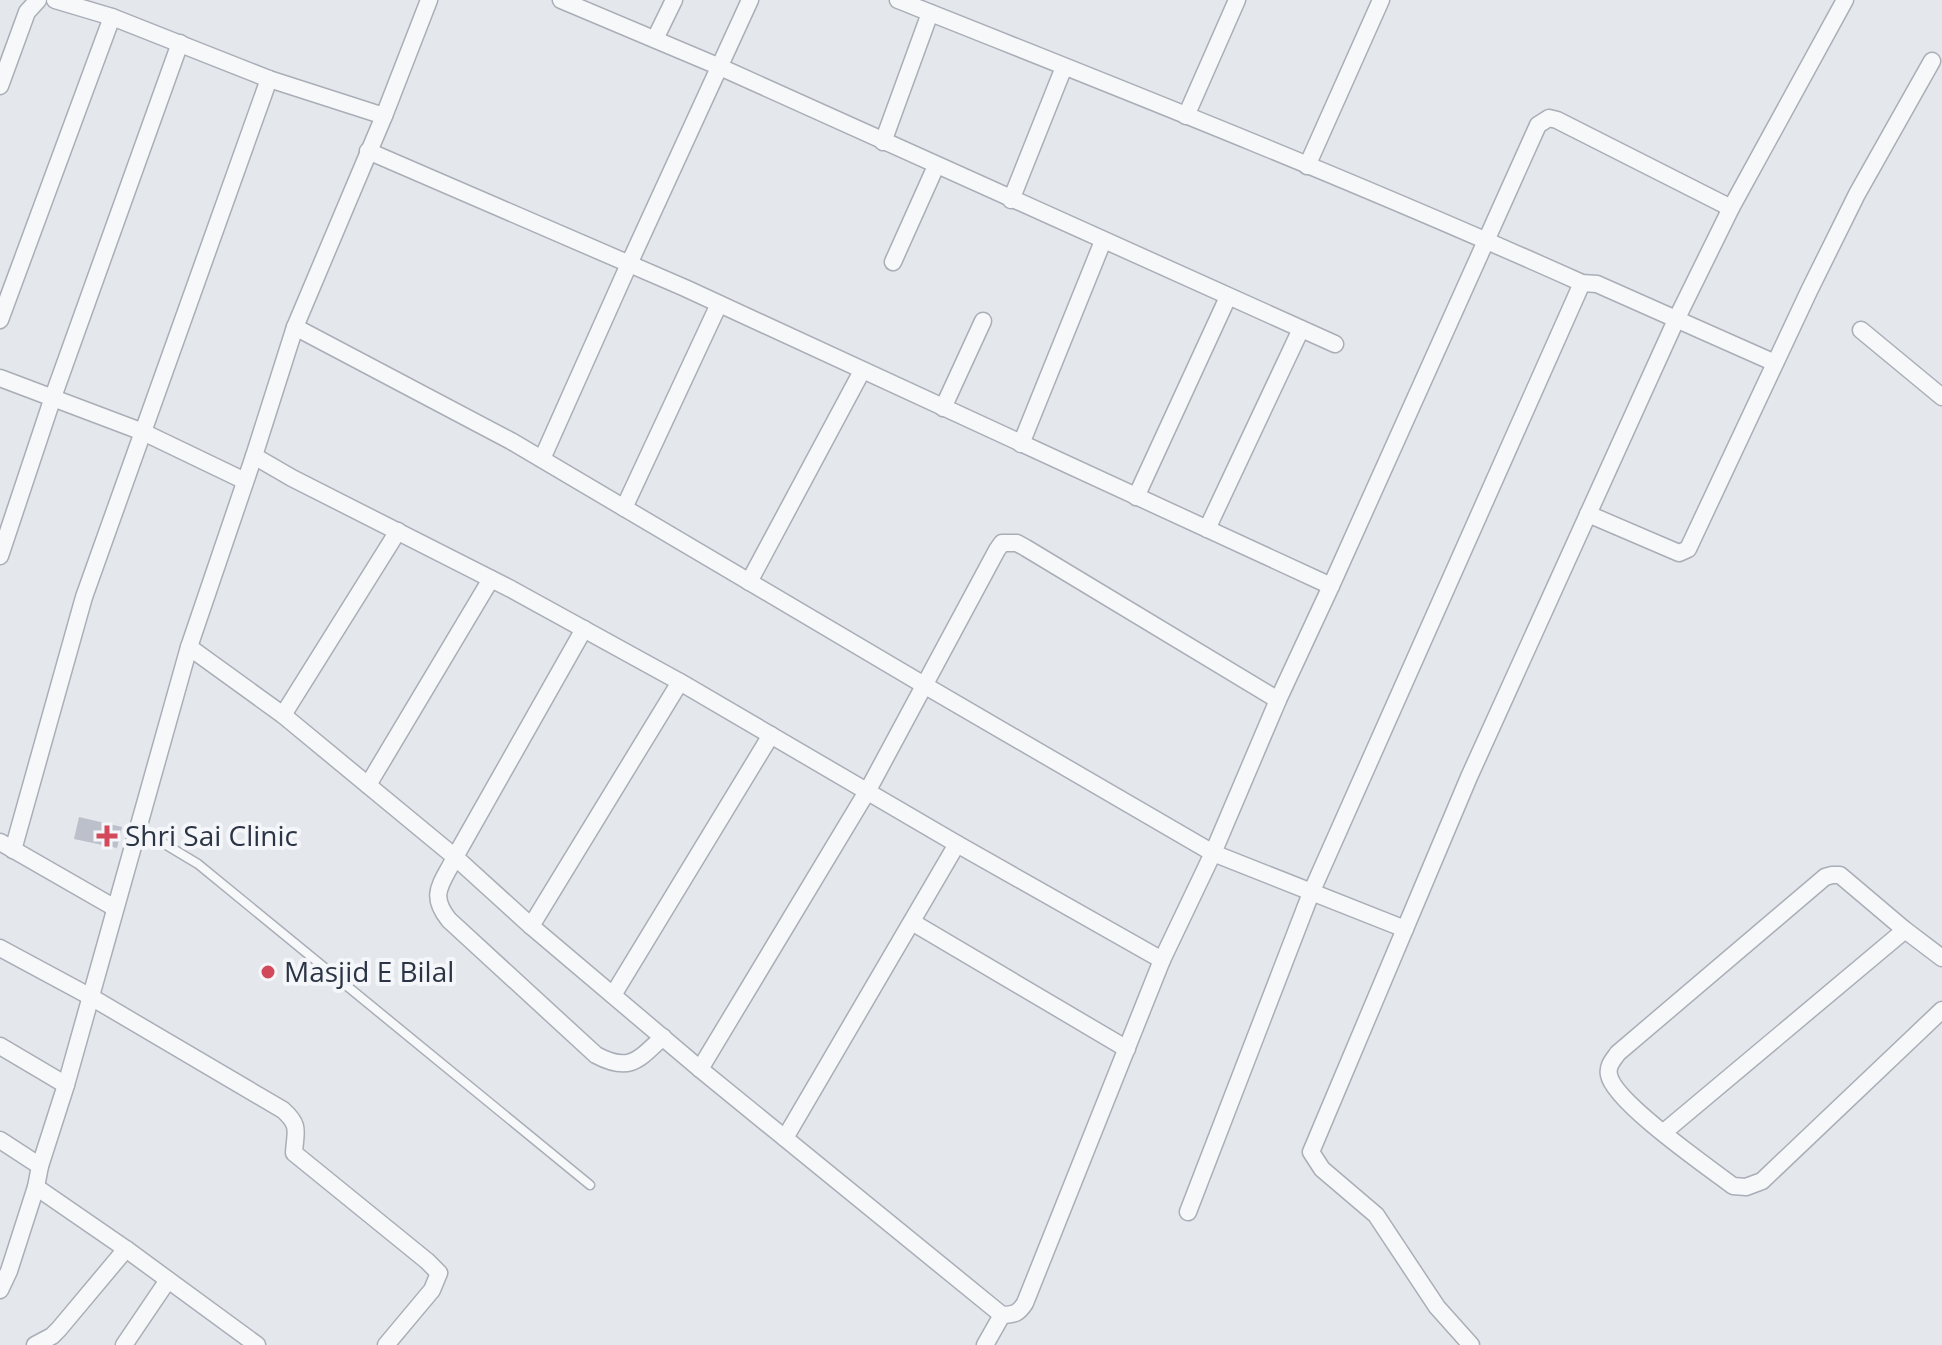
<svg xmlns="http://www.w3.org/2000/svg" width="1942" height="1345" font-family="'Open Sans',sans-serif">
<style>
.building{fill:#bbc0ca}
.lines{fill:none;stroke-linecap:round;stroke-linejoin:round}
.service-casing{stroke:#a9aeb7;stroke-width:11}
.minor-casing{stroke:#a9aeb7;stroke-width:19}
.service{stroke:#f7f8fa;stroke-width:8}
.minor{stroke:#f7f8fa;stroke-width:16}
.poi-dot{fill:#d1495b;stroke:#f4f6f9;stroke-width:3}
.labels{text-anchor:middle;stroke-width:8;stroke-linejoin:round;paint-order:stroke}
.poi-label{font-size:28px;fill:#2b3445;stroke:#f4f6f9;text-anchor:start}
</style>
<rect width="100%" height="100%" fill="#e4e7ec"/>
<polygon class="building" points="79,817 122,827 117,848 74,839"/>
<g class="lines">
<g class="service-casing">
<polyline id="service" points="138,828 198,864 590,1185"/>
</g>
<g class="minor-casing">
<g id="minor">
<polyline points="55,0 112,17 269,79 384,116"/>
<polyline points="561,0 720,67 1335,344"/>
<path d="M898,0C1127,91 1357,182 1582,283L1597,284L1775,363"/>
<polyline points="655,39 674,0"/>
<polyline points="0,86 27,12 38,0"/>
<polyline points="1186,116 1237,0"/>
<polyline points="883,142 930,13"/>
<polyline points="368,151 685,288 1331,586"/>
<polyline points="1307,166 1381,0"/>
<polyline points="1011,200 1064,67"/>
<polyline points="893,262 936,166"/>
<polyline points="0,320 112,17"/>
<polyline points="295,327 511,441 924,685 1213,853 1405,929"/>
<polyline points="1861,330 1942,397"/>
<polyline points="0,378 143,432 245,481"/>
<polyline points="943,408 983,321"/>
<polyline points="1021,444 1103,241"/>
<polyline points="254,456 292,478 511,589 680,682 957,844 1162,960"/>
<polyline points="542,459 629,264 750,0"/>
<polyline points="1136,497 1228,297"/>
<polyline points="624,508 719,304"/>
<polyline points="1588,514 1679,553 1688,549 1809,291 1857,194 1932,61"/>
<polyline points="1207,529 1301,329"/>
<polyline points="0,556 53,397 180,43"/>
<polyline points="749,582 862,371"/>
<path d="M584,629L455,857C442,884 428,894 449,920L596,1055C630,1073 638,1060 663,1037"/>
<path d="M189,647L283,715L455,857L531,926L700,1069L1002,1315C1014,1315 1019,1313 1025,1303L1162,960L1213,853L1278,700L1331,586L1538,125L1549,118L1557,120L1731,208"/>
<polyline points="283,715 398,531"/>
<polyline points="368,785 491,579"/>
<polyline points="0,842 115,908"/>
<polyline points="13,850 84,597 269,79"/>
<polyline points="912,922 1127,1049"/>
<polyline points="531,926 680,682"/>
<path d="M0,948L91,997L283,1110C301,1126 295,1132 294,1153L427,1261L439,1273L432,1290L386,1345"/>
<path d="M1942,958L1905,930L1840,875H1832L1825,877L1618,1053C1613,1060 1607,1066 1609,1075C1614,1102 1708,1167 1733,1186L1746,1187L1762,1181L1942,1010"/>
<polyline points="613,995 771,735"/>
<polyline points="0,1046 66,1085"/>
<polyline points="700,1069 868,790 997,550 1002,543 1017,543 1026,548 1278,700"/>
<polyline points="1664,1132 1905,930"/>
<polyline points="785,1138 957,844"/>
<polyline points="0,1140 40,1166"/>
<polyline points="36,1187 126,1249 257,1345"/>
<polyline points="1188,1212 1311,893 1582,283"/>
<polyline points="0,1290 9,1271 36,1187 40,1166 66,1085 189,647 254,456 295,327 384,116 429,0"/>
<polyline points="35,1345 52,1336 59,1329 126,1249"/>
<polyline points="124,1345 168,1280"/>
<polyline points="985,1345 1002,1315"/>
<polyline points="1471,1345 1437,1307 1376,1215 1322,1169 1311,1152 1469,777 1676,320 1731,208 1845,0"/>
</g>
</g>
<use href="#service" class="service"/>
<use href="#minor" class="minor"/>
</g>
<g class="poi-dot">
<path d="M103 824h8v8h8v8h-8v8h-8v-8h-8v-8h8z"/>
<circle cx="268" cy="972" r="8"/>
</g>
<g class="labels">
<g class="poi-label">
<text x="125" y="846">Shri Sai Clinic</text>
<text x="284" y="982">Masjid E Bilal</text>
</g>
</g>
</svg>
